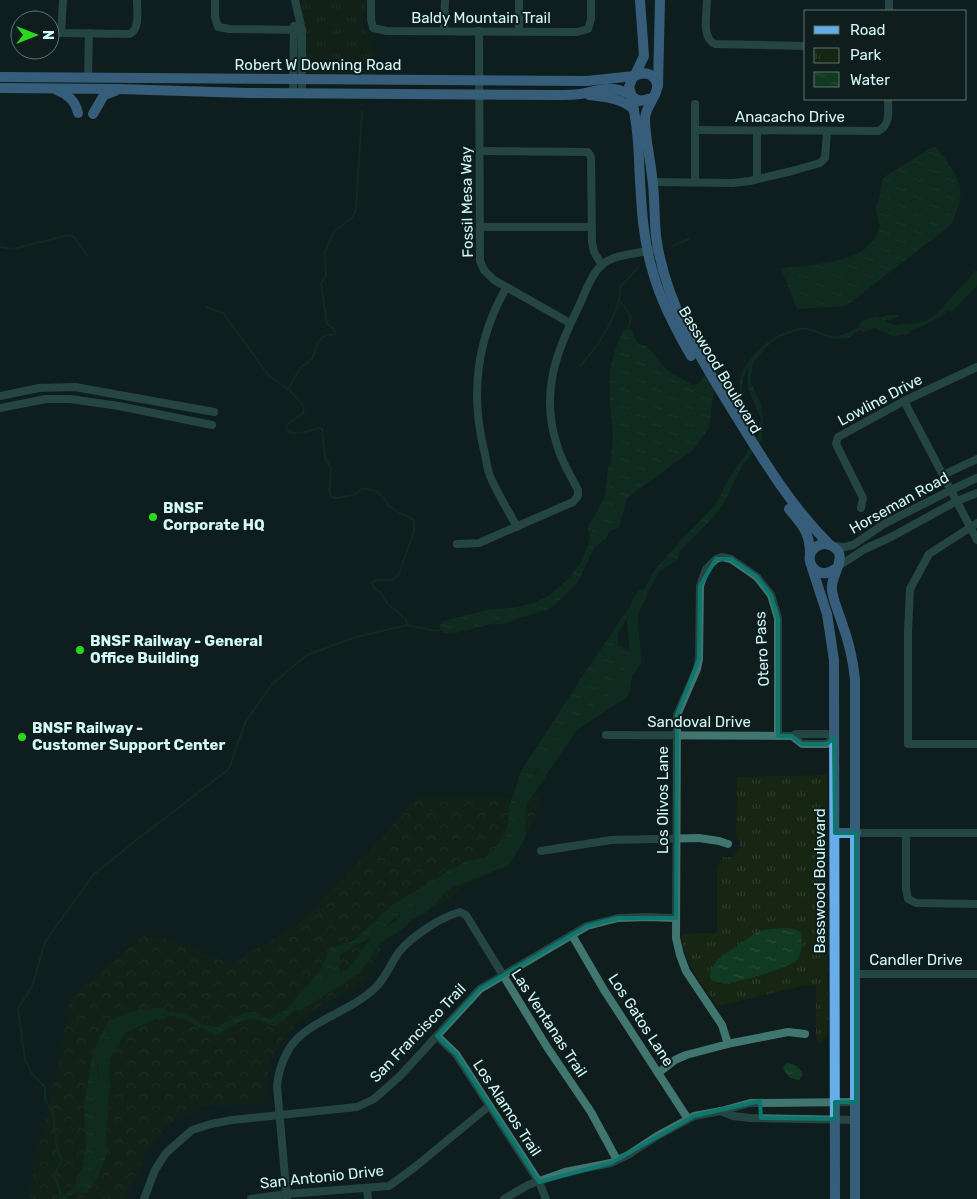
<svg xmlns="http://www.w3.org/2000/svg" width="977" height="1199" font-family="Rubik,sans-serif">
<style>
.forest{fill:url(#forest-crowns)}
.park{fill:url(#park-tufts)}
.water{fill:url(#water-ripples)}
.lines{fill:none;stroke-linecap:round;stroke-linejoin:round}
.stream{stroke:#113a23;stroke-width:2}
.river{stroke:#113a23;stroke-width:11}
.minor{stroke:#40766f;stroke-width:8}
.major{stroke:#67adea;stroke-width:10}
.marked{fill:none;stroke:#0f766e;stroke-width:4;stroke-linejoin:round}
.poi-dot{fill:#2ad81e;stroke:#0f1d1d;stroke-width:2}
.labels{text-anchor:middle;stroke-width:4;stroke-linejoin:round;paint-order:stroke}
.street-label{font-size:15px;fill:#d1f9f7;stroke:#0f1d1d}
.poi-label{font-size:15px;font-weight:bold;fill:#d1f9f7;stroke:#0f1d1d;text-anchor:start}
</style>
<defs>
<pattern id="forest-crowns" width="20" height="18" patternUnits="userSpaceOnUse" patternTransform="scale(1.25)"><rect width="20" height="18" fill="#172613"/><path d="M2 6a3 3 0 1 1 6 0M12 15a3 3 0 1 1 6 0" fill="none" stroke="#2d3c2a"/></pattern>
<pattern id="park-tufts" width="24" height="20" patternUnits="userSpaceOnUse" patternTransform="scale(1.25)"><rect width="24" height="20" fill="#172613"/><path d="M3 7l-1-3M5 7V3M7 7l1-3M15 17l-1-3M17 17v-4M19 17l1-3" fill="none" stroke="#2d3c2a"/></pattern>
<pattern id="water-ripples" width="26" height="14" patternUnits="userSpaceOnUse" patternTransform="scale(1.25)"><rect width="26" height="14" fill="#113a23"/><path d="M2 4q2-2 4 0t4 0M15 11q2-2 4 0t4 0" fill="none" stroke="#274e39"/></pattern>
</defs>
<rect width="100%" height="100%" fill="#0f1d1d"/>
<polygon class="forest" points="420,796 539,797 535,819 511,862 462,888 450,899 426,911 387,940 381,947 369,979 302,1017 284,1037 269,1063 264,1103 204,1106 177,1119 168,1125 149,1147 125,1199 29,1199 34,1164 57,1071 69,1001 93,977 144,936 163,938 231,964 301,922 391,828 409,803"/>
<g class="park">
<path d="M300,0H366C365,11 361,23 367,33L374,36L373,76H312L308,73L306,68V31Z"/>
<path d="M827,775L828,1033L822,1044L816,1038V986H802L717,1006C701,982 683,963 682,934L717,933V867L723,857C737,860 745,847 736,835L737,777Z"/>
</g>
<g class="water">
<path d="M932,147H936C960,179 969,187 951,225L846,306L797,309L781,268C807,265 853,264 871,243C875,239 878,231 880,226L875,208C882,196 879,189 884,177Z"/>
<path d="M960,295V298C955,304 950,310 943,315C931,322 902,338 889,332C892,330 896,327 900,326C909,323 917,324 927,320C940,313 947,301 960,295Z"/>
<path d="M887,315H899V317L879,322L858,331L848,338L833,339L805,329L797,331L779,337L767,346L753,363L750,381L761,404L763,417L762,440L741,468L723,505L707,524L680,551L677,560L660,571L647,593L627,619L618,634V645L642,658C637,666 628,670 621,676L622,690L614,694L605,703L569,732L536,770L516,805L517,829L504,859L495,864L447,882L429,894L417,907L397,916L378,934L356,945L340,955V973L277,1025C263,1027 264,1019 254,1019C241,1018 227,1030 216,1035L178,1017L163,1015L139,1016L120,1028L107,1045L97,1067L101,1102L99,1112L102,1141L109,1149L98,1177L87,1193L78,1192L67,1197L66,1199H58L74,1188L83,1165L86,1147L84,1106L93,1052L108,1021L141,1009L185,1013L204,1025L216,1027L244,1013L256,1012L269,1020L286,1009L320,971L331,947L353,941L394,904L465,861L483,859L497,846L508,825L509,807L521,771L580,680L627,610L644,590L653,572L681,540L715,505L729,478L757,438L761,419L748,389V367L743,378L742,392H740C740,385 739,377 743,370C753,351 782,327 804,328C817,328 828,339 841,335C847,334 853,329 859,327C868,322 877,318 887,315Z"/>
<polygon points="624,329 632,330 635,339 640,345 646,345 667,370 693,385 699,383 716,361 720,363 713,398 709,428 693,450 627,498 619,528 610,531 606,538 594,548 578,582 557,603 547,610 519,618 504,624 487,625 452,634 443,633 439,626 443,621 491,609 511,608 534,603 551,594 565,582 582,561 590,539 588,530 589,523 595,516 605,494 608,467 611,462 613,433 610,405 610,370 616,347"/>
<path d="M785,928L795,929L801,933C802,942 803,951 797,960C793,966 733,985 723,983C719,983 715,981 711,980C707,961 729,952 742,943C748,938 754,933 762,931C769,928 778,929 785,928Z"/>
<path d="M787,1063C795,1064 799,1067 803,1074L799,1080C790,1079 786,1076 783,1067Z"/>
</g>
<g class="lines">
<g class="stream">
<polyline points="672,246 689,239"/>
<polyline points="0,247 13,249 69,235 74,237 87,255"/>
<polyline points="619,300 631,316 628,331"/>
<path d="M206,307L223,313L269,376L288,389L302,403L304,412L287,425L286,430C296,437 308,431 319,428L322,429L325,458L331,468L329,490L331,497L336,498L354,495L362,489H370L379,493L390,507L414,520V532L398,576L391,580H377L372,583L373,587L380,592L388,604L406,619L407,625"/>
<path d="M581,365C598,346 621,313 620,287L638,268"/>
<polyline points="288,389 301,367 312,359 319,341 324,336 336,334 334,329 327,324 321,283 326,276 325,252 334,231 352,218 356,210 362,111"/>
<polyline points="61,1199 59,1187 54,1175 62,1160 57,1148 53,1113 45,1099 45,1087 33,1075 25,1060 18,1008 32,987 45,942 93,875 139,838 229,769 245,723 272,684 307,655 353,638 407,625 436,631 442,630"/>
</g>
<g class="river">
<polyline points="950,306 975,280 977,276"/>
<polyline points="864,326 875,322 894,331 905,329"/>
<polyline points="299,1005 356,969 377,938 399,925 411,912 423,908 447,884 505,861 520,836 521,803 573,726 624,693 627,674 636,661 632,617 637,603 642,595"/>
<polyline points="100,1143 104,1089 104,1058 122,1028 156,1013 163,1014"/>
</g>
<g class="minor">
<path d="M63,0L61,33L130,34C140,29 137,11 137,0"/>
<polyline points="215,0 215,17 218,27 230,29 302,30"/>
<polyline points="295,0 302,30 302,93"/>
<polyline points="371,0 371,19 373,28 387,31 577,32 588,29 591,19 591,0"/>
<path d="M707,0C707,13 701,38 715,44L806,46"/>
<polyline points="889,11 889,0"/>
<polyline points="444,31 445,0"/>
<polyline points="479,31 480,261 484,270 494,280 570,323"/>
<polyline points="519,31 519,0"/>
<polyline points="88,78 89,33"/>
<polyline points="293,93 294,26"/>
<polyline points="695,104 695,182"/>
<path d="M695,130L878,131C891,125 888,111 888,99"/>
<polyline points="757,131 757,178"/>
<polyline points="480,151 588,152 591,157 592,242 594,252 602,265"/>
<polyline points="653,182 733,183 750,181 792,171 820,163 825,158 827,131"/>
<polyline points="480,227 591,227"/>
<path d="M506,288C477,339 470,393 484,450C486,458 487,468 490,476C497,493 508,510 517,527"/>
<polyline points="0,396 39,388 75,387 214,412"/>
<polyline points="904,401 977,540"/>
<polyline points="0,408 46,399 70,399 119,406 212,425"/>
<polyline points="943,475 977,459"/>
<polyline points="861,508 863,498 836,444 838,437 904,401 977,367"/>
<polyline points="977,523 929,554 910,589 908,631 908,744 977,744"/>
<path d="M457,544L479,543L573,502L578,496V490C571,476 561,461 557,445C540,393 556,352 579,306C585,293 592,272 604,263C617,254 636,254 652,250"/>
<polyline points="833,546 845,547 853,545 884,524 951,490 977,478"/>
<polyline points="837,567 865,549 891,537 957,501 977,493"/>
<polygon points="796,734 827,734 834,738 827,744 802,744 792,736"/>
<polyline points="606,735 792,736"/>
<polyline points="856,833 977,833"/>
<polyline points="906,833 906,888 908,899 916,903 977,904"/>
<polyline points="541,851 611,840 699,838 719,841 728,844"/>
<polyline points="572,935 604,990 688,1119"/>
<polyline points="856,974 977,974"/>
<polyline points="437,1036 456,1054 539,1182 546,1199"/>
<polyline points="728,1044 722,1025 686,971 680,955 676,938 677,715 697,669 699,659 700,586 706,569 716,559 722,557 731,559 757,577 771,595 778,618 778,736"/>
<polyline points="658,1073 675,1060 686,1055 732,1043 788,1032 805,1034"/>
<polyline points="721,1111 733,1116 750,1118 856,1120"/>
<polyline points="367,1188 368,1199"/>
<polyline points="144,1199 155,1170 166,1153 192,1130 211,1124 232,1120 357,1107 374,1099 400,1076 480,989 587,926 618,918 646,917 676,918"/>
<polyline points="251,1199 287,1194 389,1186 415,1167 489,1106"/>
<path d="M287,1199L277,1086C279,1069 284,1053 296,1040C317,1018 353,1010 376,987C386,977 391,963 399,952C412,936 441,917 460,912L466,915L547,1047L591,1112L617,1160"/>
<polyline points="504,1199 528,1185 565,1172 611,1163 628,1155 657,1136 694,1116 721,1111 750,1103 856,1102"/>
</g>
<g class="major">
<polyline points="635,75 644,56 640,0"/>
<polyline points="0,77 587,81 634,76"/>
<polyline points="658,86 660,0"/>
<path d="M0,88L118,89L248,93L556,95C564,95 572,95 580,94C601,90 610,84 631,95"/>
<path d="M57,90C68,95 75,100 78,113"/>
<path d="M589,95C604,97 623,98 634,110"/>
<path d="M632,97C634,112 637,127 638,142C641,188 640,232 654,276C662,304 676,330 691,356"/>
<path d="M652,98L640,101L632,97L629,87L633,77C642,71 654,72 657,84C659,95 645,106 645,119C645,138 650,157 652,176C655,196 654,216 656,236C665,304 702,361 738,419C765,463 792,507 829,544"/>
<polyline points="93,114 104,95 115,91"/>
<path d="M789,509C802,525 810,532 810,554"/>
<polyline points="812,568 827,614 834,660 835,1199"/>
<path d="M835,569C817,583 800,558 816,547C824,541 835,545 839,553C843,564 830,578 832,590C833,601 839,613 842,623C849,642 853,660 855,679V1199"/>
<polyline points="835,833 856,833"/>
</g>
</g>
<path d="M0 0H977V1199H0ZM716,559H731L757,577L771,595L778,618V736H792L802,744H827L834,738L835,833H856V1102H835V1119L761,1118L760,1101L694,1116L611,1163L539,1182L456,1054L437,1036L480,989L587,926L618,918H676L677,715L699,659L700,586Z" fill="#0f1d1d" fill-opacity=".55" fill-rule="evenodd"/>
<path class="marked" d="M716,559H731L757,577L771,595L778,618V736H792L802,744H827L834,738L835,833H856V1102H835V1119L761,1118L760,1101L694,1116L611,1163L539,1182L456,1054L437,1036L480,989L587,926L618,918H676L677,715L699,659L700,586Z"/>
<g class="poi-dot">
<circle cx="153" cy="517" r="5"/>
<circle cx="80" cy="650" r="5"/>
<circle cx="22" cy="737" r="5"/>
</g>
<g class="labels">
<g class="street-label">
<text x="481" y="23">Baldy Mountain Trail</text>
<text x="318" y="70">Robert W Downing Road</text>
<text x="790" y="122">Anacacho Drive</text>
<text transform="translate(467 202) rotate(-91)" y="5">Fossil Mesa Way</text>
<text transform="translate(720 370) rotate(59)" y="5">Basswood Boulevard</text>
<text transform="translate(880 400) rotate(-28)" y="5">Lowline Drive</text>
<text transform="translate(899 503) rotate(-29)" y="5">Horseman Road</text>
<text transform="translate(762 649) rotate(-93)" y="5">Otero Pass</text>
<text x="699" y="727">Sandoval Drive</text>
<text transform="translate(663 800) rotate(-90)" y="5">Los Olivos Lane</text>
<text transform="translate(820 881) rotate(-90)" y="5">Basswood Boulevard</text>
<text x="916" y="965">Candler Drive</text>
<text transform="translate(641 1020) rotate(57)" y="5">Los Gatos Lane</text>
<text transform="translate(549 1023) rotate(57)" y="5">Las Ventanas Trail</text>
<text transform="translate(418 1033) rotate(-46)" y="5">San Francisco Trail</text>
<text transform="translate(507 1108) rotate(57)" y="5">Los Alamos Trail</text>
<text transform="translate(322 1177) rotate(-6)" y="5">San Antonio Drive</text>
</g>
<g class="poi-label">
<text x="163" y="513">BNSF<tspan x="163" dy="17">Corporate HQ</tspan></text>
<text x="90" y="646">BNSF Railway - General<tspan x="90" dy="17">Office Building</tspan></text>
<text x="32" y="733">BNSF Railway -<tspan x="32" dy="17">Customer Support Center</tspan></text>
</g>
</g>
<rect x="804" y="10" width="162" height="90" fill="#0f1d1d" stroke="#5d7574"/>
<rect x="814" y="26" width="25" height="8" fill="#67adea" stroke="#5d7574"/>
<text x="850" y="35" font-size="15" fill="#d1f9f7">Road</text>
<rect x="814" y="48" width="25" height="15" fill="url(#park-tufts)" stroke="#5d7574"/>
<text x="850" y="60" font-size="15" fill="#d1f9f7">Park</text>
<rect x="814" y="72" width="25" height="15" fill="url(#water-ripples)" stroke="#5d7574"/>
<text x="850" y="85" font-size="15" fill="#d1f9f7">Water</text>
<g transform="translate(35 35) rotate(90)"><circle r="24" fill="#0f1d1d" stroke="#5d7574"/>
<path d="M0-4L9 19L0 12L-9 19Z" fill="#2ad81e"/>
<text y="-8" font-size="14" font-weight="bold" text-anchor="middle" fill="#d1f9f7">N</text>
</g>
</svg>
